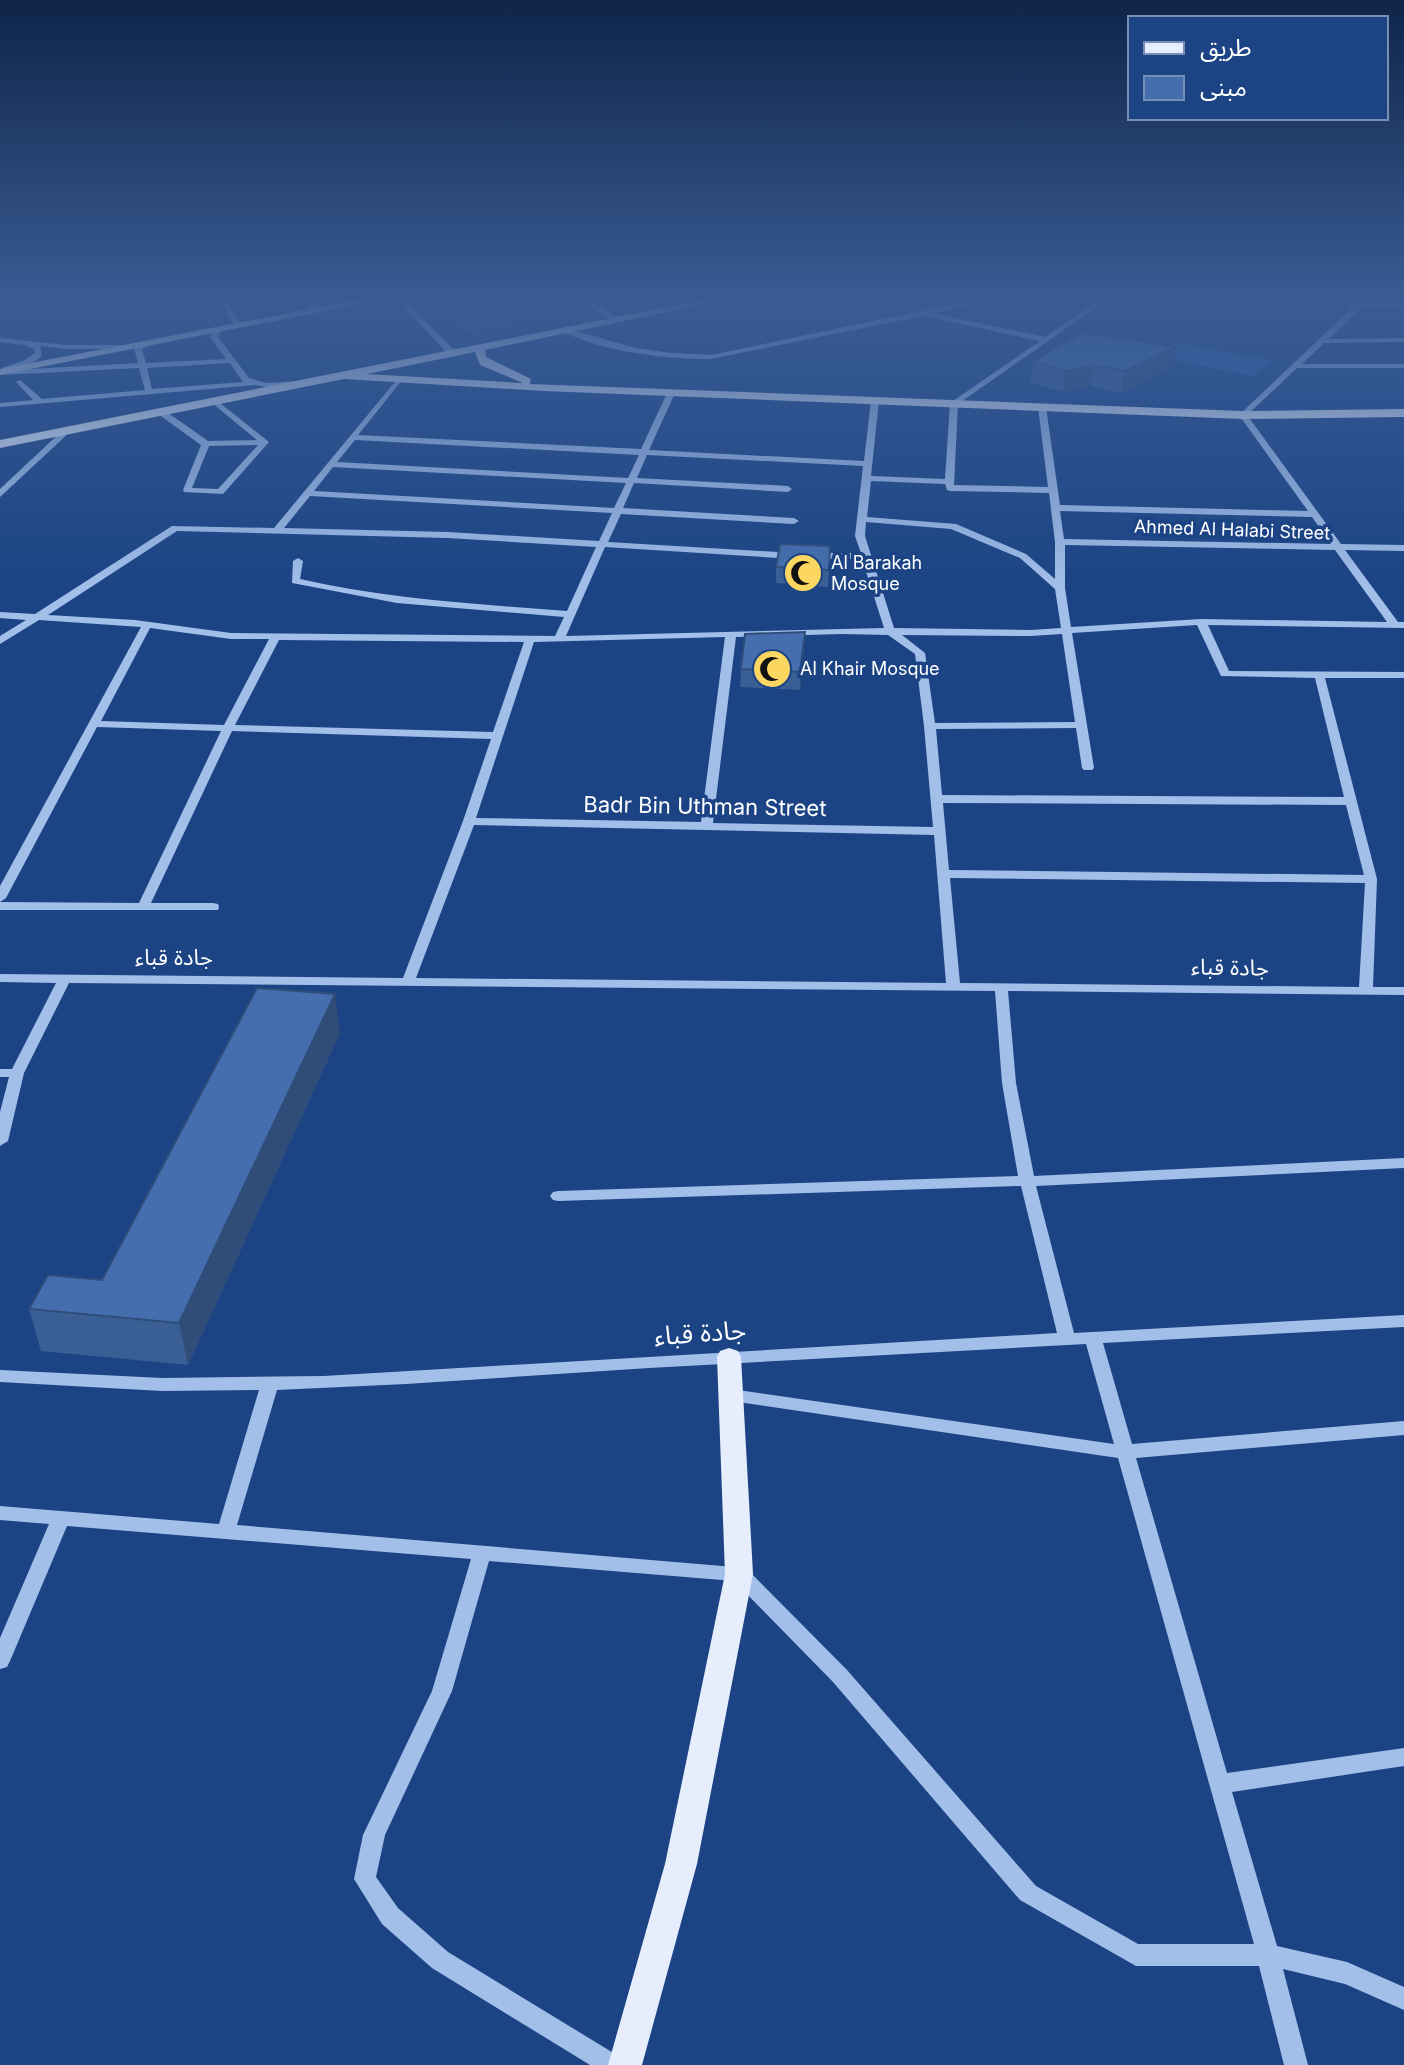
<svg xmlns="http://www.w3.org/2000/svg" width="1404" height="2065" font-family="Inter,'Noto Sans Arabic',sans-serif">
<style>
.green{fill:#2f5da2}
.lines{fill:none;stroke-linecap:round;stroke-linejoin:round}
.minor{fill:#a2bfea;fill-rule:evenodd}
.major{fill:#e6eefe;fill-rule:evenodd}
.wall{fill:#3a5f95}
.shaded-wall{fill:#304d79}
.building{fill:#446ead;stroke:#304d79;stroke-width:2}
.labels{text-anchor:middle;stroke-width:7;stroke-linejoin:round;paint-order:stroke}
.far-street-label{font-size:18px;fill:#fff;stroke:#1c4484}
.far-poi-label{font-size:18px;fill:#fff;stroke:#1c4484;text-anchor:start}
.street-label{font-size:22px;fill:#fff;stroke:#1c4484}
.near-street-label{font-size:26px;fill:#fff;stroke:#1c4484}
</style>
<rect width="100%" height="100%" fill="#1c4484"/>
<polygon class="green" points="1174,342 1273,361 1253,376 1154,356"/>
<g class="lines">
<g class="minor">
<polygon points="217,297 224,297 241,326 235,326"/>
<polygon points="310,297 317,297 319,304 307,314 303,312 311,304"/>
<polygon points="394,297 401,297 455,351 455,355 449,355"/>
<polygon points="575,297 584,297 621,320 614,322"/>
<path d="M989,297H1004L933,313L1045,337L1103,297H1111L958,404L954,485L1048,487L1038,407L1042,405L1046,407L1060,505L1308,511L1239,415L1354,306L1309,297H1327L1360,303H1404V307H1362L1329,339L1404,338V342L1324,343L1302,364H1404V368H1297L1247,415L1341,544L1404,545V551L1345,550L1398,622H1404V628L1208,625L1229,671L1404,672V678H1325L1377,879L1373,987H1404V995L1008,991L1016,1083L1034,1176L1404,1158V1168L1036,1186L1074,1333L1404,1315V1327L1103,1343L1132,1444L1404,1421V1435L1136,1458L1227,1773L1404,1748V1766L1232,1792L1277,1946L1347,1962L1404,1987V2010L1345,1984L1283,1969L1308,2065H1284L1259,1966H1136L1020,1900L833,1682L734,1581L489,1561L452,1691L385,1835L376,1877L398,1908L448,1952L620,2057L624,2065H590L432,1968L382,1924L354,1879L363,1835L432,1691L471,1559L67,1526L10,1661L7,1667L0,1669V1638L49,1524L0,1520V1506L219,1524L259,1390L162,1391L0,1382V1370L162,1378L324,1376L1057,1333L1021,1186L558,1201L553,1200L550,1196L553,1192L558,1191L1018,1176L1002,1083L995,991L69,983L24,1073L8,1141L0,1146V1112L9,1077H0V1069H12L56,983L0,982V974L403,978L463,821L491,739L232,731L151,903H213L218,904L219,907L218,910H0V902L139,903L221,731L97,727L6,898L0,902V886L141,627L39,620L0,644V636L26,620L0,618V612L35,614L172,526L274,528L399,377L403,379L358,435L641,449L667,393L671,391L675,393L649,450L864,461L871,400L875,398L879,400L871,476L945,479L950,403L1040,341L930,317L927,315L711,359C666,359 600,352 560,330L564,328L636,348L672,353L711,355ZM355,440L639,455L628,478L337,462ZM647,455L863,466L855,536L861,553H814L809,556L814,559H862L884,628L566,636L605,547L794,559L799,556L794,553L608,542L621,514L794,524L799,521L794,518L623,508L634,483L788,492L792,489L788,486L637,478ZM333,467L626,483L614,508L314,491ZM871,481L945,484L947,490L950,491L1049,493L1055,542V579L1026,554L956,524L867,517ZM310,496L612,513L599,541L448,532L284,528ZM1060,511L1312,517L1331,544L1064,539ZM866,522L951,529L1020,558L1055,589L1061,628L1031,630L894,628L865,536ZM177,531L448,538L596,547L567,611C477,604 388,599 300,579L303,561L298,558L293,561L292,583L397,603L564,617L555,636L231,633L135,620L48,615ZM1065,545L1335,550L1387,622L1201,619L1071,627L1065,588ZM1197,625L1221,676L1315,678L1344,797L942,795L936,729L1076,728L1082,768L1084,770H1092L1094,768L1072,633ZM150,628L231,639H269L224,725L101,721ZM842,634L888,635L915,654L924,726L933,827L713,823L736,637ZM1062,634L1075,722L935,723L925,653L902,635L1031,636ZM725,637L701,822L476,818L534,642ZM279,640L524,642L493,732L235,725ZM943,803L1346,805L1364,875L949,870ZM474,825L934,835L946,983L416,978ZM950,878L1365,883L1359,987L960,983ZM1086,1344L1114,1444L731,1389L725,1390L722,1395L725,1400L731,1401L1118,1458L1254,1944H1138L1036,1886L847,1670L746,1568L237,1525L277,1390L406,1384L649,1368Z"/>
<path d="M215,327L222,329L218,337L249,378L266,383L299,381L303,383L299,385L266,387L256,385L0,407V403L33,400L16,382L20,380L42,399L145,390L139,368L0,375L2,368L25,360L35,353L34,349L25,345L0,342V338L66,345H127L131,347L127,349H66L40,346L42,356L31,364L13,370L138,363L134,348L148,341H151V345L142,349L146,363L226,359L210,337ZM230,363L243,382L152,389L147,368Z"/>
<path d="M215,399L269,442L223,494L184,492L183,490L201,445L158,414V410H164L208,441L257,440L212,403V399ZM258,445L218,489L192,488L209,446Z"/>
<polygon points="65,428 72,430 0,497 0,489"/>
</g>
<g class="major">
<polygon points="371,297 396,297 0,375 0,369"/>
<path d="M717,297H739L485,350L486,357L531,379L530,384L1243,411L1404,409V417L1243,419L544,391L344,379L0,448V440ZM475,352L480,365L523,383L367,374Z"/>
<polygon points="729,1348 738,1351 741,1357 753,1574 697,1864 642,2065 608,2065 665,1864 725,1574 717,1357 720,1351"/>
</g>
</g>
<g class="wall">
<polygon points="421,297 577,297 578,315 502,328 503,330 476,336"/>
<polygon points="1033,361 1173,368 1121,393 1091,386 1063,392 1031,383"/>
<polygon points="830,546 828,587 776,583 776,567"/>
<polygon points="804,649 800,690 740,687 741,669"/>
<polygon points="340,1033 188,1365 41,1351 29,1309 102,1280"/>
</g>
<g class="shaded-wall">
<polygon points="537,297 577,297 578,315 502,328 503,330 476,336 474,311 500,304"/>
<polygon points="1176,347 1173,368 1121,393 1124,371"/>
<polygon points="1093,365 1091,386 1063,392 1065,371"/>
<polygon points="805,632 804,649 800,690 800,672"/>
<polygon points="335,994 340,1033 188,1365 179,1323"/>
</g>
<g class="building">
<polygon points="454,297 537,297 500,304 501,306 474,311"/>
<polygon points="1083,333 1176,347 1124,371 1093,365 1065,371 1033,361"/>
<polygon points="780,544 830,546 829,570 776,567"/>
<polygon points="805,632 800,672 741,669 745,634"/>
<polygon points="257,988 335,994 179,1323 29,1309 48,1275 102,1280"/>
</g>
<linearGradient id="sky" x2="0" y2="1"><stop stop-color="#0f2549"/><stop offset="0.51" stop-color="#3a5c94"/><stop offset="1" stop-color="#3a5c94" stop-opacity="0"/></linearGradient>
<rect width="1404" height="586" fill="url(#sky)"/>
<defs>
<g id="mosque-disc" transform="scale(2)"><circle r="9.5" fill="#fbd660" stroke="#1c4484"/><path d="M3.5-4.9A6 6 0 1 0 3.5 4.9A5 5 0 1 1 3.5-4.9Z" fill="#111"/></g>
</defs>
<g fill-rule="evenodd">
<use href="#mosque-disc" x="803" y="573"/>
<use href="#mosque-disc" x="772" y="669"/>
</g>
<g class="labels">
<g class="far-street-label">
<text transform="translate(1232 530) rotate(2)" y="6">Ahmed Al Halabi Street</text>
</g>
<g class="far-poi-label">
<text x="831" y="569">Al Barakah<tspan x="831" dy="21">Mosque</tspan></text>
<text x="800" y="675">Al Khair Mosque</text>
</g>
<g class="street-label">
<text transform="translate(705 806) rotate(1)" y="8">Badr Bin Uthman Street</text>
<text x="174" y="965">جادة قباء</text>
<text transform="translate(1230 967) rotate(1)" y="8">جادة قباء</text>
</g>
<g class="near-street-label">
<text transform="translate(700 1333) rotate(-4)" y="9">جادة قباء</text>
</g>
</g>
<rect x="1128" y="16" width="260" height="104" fill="#1c4484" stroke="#778fb5" stroke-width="2"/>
<rect x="1144" y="42" width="40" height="12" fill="#e6eefe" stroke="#778fb5" stroke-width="2"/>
<text x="1200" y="56" font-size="24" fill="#ffffff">طريق</text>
<rect x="1144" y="76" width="40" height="24" fill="#446ead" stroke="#778fb5" stroke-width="2"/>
<text x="1200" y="96" font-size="24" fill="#ffffff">مبنى</text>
</svg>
